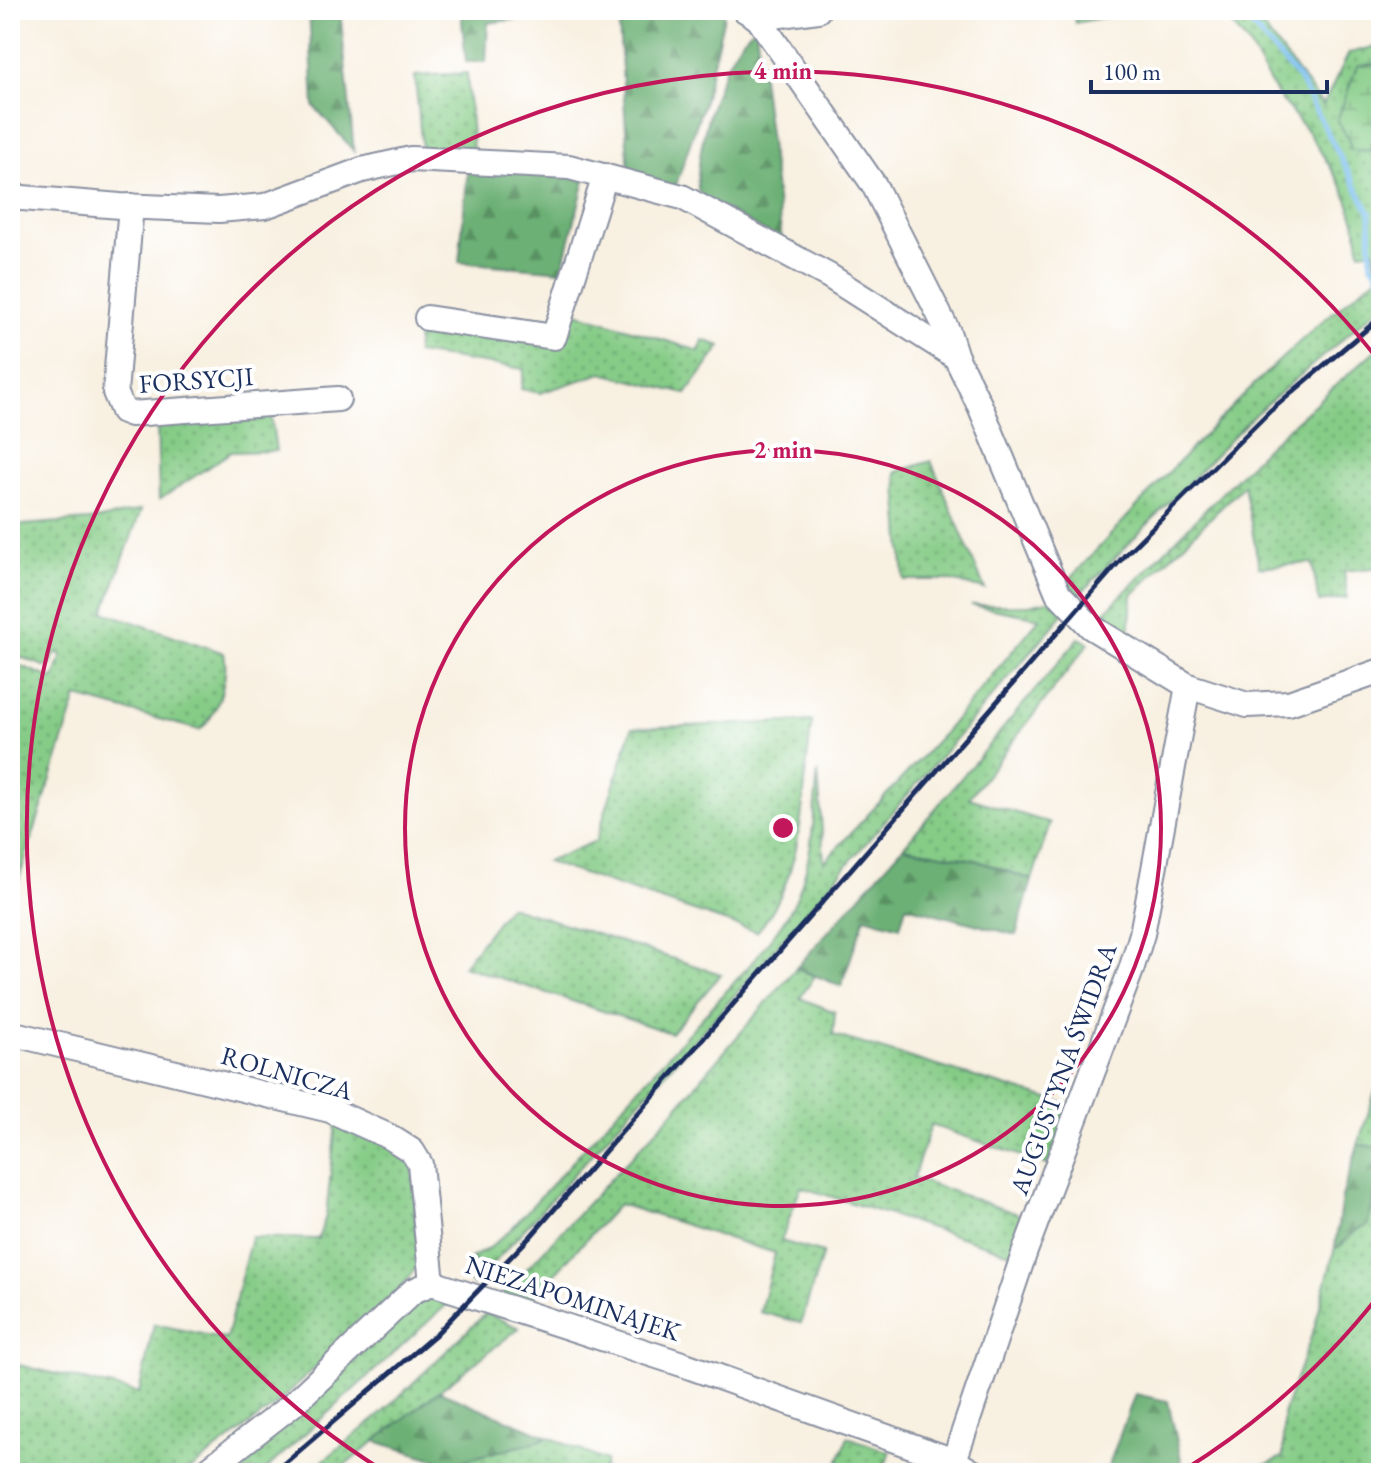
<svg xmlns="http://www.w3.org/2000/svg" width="1391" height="1483" font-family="'EB Garamond',serif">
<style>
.grass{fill:url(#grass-dots);stroke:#507e72;stroke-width:2}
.forest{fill:url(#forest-firs);stroke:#447069;stroke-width:2}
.wetland{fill:url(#wetland-marsh);stroke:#507e72;stroke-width:2}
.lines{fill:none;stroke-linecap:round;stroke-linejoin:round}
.stream{stroke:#7abef0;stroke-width:5}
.minor-casing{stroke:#8a90a0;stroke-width:28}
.minor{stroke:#fff;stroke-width:24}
.rail{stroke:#1b2f5e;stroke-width:5}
.ring{fill:none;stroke:#c2185b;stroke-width:4}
.labels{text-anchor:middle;stroke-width:8;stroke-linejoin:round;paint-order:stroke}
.street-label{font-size:26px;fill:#1b2f5e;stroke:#fff}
.centre{fill:#c2185b;stroke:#fff;stroke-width:4}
.ring-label{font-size:24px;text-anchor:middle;font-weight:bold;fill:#c2185b;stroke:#fff;stroke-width:8;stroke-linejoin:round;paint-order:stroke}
</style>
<defs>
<pattern id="grass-dots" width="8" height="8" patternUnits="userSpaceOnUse" patternTransform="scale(2)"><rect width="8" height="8" fill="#86cc87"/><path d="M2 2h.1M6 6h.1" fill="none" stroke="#6da672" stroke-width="1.8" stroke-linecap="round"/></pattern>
<pattern id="forest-firs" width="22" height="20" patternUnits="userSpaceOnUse" patternTransform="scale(2)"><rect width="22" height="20" fill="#6cb074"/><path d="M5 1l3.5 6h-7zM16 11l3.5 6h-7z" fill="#589062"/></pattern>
<pattern id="wetland-marsh" width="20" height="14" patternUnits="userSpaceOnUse" patternTransform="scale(2)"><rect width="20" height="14" fill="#86cc87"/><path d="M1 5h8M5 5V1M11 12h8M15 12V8" fill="none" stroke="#6da672"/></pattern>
</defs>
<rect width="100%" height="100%" fill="#fff"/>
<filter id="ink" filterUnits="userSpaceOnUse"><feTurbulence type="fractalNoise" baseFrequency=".0125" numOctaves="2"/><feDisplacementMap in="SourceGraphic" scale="16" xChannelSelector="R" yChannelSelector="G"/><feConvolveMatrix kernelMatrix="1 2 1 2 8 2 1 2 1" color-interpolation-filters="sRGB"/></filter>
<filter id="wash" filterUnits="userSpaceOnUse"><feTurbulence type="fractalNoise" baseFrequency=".006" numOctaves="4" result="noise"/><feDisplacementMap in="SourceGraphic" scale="32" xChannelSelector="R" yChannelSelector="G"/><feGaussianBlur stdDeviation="1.8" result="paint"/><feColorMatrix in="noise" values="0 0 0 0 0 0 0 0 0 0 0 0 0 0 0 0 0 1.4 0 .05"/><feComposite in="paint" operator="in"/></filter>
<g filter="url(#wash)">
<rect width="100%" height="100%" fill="#f8f0e1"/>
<g class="grass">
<polygon points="1073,10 1139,10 1075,23"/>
<path d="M1220,10H1250L1323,105L1349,53L1381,45V306L1254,415L1079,595L1067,582C1165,477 1262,365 1377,277L1374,250L1360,252L1355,221L1343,188L1309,133L1275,92L1249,45Z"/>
<polygon points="467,73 473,151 422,150 415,76"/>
<polygon points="577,313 699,351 703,340 721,346 686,394 602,373 540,393 521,389 524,369 416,353 419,322 556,344 571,316"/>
<polygon points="1381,345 1381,567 1344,571 1347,598 1319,602 1312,563 1259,567 1244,485 1132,595 1129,640 1098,619 1267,447"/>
<polygon points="270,408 276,451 231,452 159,500 157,418"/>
<polygon points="931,461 985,589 947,580 904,580 896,472"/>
<path d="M141,510L104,612L224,653C229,676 218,716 199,730L77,697L10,907V662L54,679L62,655L55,653L51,665L46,667L10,653V526L101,519Z"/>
<path d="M1051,600L1065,612L735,995L474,1285L467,1279L478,1267L471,1258L491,1247L512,1228L749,966C766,944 788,920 798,894C813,857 814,811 818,771L824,862L945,732L1040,618L971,605H1029Z"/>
<polygon points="1079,638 1089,643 969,798 1050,823 1032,880 975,860 903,847"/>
<path d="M812,721C801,792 807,874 757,932L546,862L596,841L632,728Z"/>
<polygon points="509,906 721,974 671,1033 463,966"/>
<polygon points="796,968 815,976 800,998 835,1012 833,1035 1069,1105 1048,1165 931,1125 913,1178 1030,1218 1017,1255 801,1187 781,1241 823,1253 801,1323 760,1312 775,1253 619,1204 530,1300 530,1305 500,1297 666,1120"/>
<polygon points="1381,1074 1381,1151 1373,1146 1358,1145"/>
<polygon points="336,1123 382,1139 413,1166 418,1265 400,1289 274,1406 186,1473 10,1473 10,1363 139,1393 154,1324 226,1339 251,1237 318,1239 326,1216"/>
<polygon points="1381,1173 1381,1473 1246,1473 1283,1457 1283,1414 1315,1326 1335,1247 1339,1247 1356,1230 1367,1226"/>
<polygon points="435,1292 454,1298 264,1471 218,1473 410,1305"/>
<polygon points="486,1313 519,1328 335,1473 308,1473 381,1414"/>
<path d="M549,1437L606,1461L603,1473H479L453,1465C484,1451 518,1450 549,1437Z"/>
<polygon points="848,1437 890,1452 882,1473 834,1473"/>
</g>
<g class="forest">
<polygon points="309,10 340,10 354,151 314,106"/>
<polygon points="461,10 542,10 542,16 488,23 486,62 466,62"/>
<polygon points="618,10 722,10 724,16 703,105 675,188 629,174"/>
<path d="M756,27L782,241L706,200L698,190C695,149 721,49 756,27Z"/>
<polygon points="468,168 586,176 562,271 459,262"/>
<polygon points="903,847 975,860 1032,880 1016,935 906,906 900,927 865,917 841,986 796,968"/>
<polygon points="1358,1145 1373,1146 1381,1151 1381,1173 1367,1226 1356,1230 1339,1247 1335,1247 1342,1197"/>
<path d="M439,1391L549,1437C518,1450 484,1451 453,1465L375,1441Z"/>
<polygon points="1135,1394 1168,1401 1184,1473 1106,1473"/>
</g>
<polygon class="wetland" points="1381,63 1381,151 1351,150 1348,137 1337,121 1357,66"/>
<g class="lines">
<polyline class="stream" points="1238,10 1299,79 1370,213 1371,263 1381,279"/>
</g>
</g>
<g filter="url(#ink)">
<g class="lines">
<g class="minor-casing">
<g id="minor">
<polyline points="745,10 758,18 874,185 948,332 956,357"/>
<polyline points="758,18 818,10"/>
<polyline points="10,197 120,206 219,210 265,206 362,170 411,159 569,167 682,197 829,276 956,357 980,406 1058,593 1091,627 1188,686 1247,705 1289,703 1381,671"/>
<polyline points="131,206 115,392 123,411 131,414 338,399"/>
<polyline points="427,318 554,337 605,176"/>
<polyline points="10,1033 330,1110 390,1137 412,1151 420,1164 432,1283"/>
<polyline points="954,1461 1025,1251 1131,970 1142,934 1188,686"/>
<polyline points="204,1473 293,1404 413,1291 432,1283 685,1365 954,1461 974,1473"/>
</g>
</g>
<use href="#minor" class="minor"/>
<polyline class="rail" points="273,1473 436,1334 531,1236 1125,555 1270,411 1381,317"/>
</g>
</g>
<g class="ring">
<circle cx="783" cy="828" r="378"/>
<path d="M1380 1294A757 757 0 0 1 1184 1470M382 1470A757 757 0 1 1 1380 362"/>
</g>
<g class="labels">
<g class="street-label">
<text transform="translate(196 380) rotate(-4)" y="9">FORSYCJI</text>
<text transform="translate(1063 1069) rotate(-70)" y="9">AUGUSTYNA ŚWIDRA</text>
<text transform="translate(287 1073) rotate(16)" y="9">ROLNICZA</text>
<text transform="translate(573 1298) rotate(18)" y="9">NIEZAPOMINAJEK</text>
</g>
</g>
<circle cx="783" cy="828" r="12" class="centre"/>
<g class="ring-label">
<text x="783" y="79">4 min</text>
<text x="783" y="458">2 min</text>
</g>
<rect width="1391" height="1483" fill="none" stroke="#fff" stroke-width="40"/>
<path d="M1091 80v12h236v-12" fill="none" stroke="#1b2f5e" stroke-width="4"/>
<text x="1103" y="80" font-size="24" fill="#1b2f5e" stroke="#ffffff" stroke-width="6" paint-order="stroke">100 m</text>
</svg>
